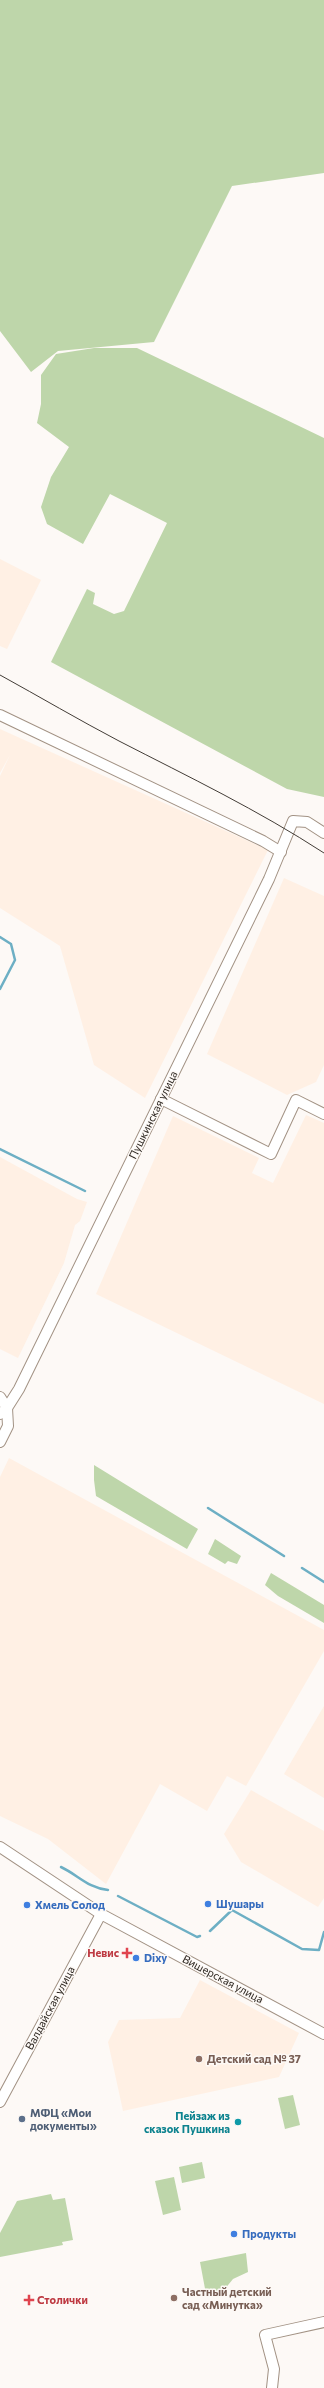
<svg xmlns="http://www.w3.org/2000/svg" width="324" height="2388" font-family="Commissioner,sans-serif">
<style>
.built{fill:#fff0e4}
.green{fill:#bed6aa}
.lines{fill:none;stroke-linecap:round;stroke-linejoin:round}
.stream{stroke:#6dafc4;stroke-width:2.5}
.minor-casing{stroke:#a29284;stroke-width:12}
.minor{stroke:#fff;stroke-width:10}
.tram{stroke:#433d37;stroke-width:1}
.shop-dot{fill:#3f7fe0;stroke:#fdf9f6;stroke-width:1.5}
.health-dot{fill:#e0444e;stroke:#fdf9f6;stroke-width:1.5}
.education-dot{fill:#8d6e63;stroke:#fdf9f6;stroke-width:1.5}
.service-dot{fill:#5c6f8a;stroke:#fdf9f6;stroke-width:1.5}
.culture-dot{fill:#0f9aa8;stroke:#fdf9f6;stroke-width:1.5}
.labels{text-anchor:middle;stroke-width:3;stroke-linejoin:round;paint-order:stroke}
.street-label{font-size:11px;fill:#2b251f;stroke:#fdf9f6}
.shop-label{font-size:11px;font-weight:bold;fill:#366cbe;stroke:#fdf9f6;text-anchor:start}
.health-label{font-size:11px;font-weight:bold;fill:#be3a42;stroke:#fdf9f6;text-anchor:end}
.education-label{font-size:11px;font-weight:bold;fill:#785e54;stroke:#fdf9f6;text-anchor:start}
.service-label{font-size:11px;font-weight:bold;fill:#4e5e75;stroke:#fdf9f6;text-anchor:start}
.culture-label{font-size:11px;font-weight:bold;fill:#0d838f;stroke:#fdf9f6;text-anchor:end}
</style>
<rect width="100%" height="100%" fill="#fdf9f6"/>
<g class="built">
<polygon points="0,559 41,580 7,649 0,646"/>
<polygon points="0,729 268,850 145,1098 94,1065 60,946 0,908 0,776 10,755 0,773"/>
<polygon points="284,878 324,896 324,1065 316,1082 287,1095 207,1054"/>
<polygon points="306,1115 324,1123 324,1404 96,1294 173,1116 259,1158 252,1173 273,1183"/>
<polygon points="0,1157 77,1199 87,1202 80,1221 75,1225 64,1263 18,1358 0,1349"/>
<polygon points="9,1458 324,1630 324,1651 246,1786 227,1776 207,1811 160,1784 106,1884 48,1839 0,1816 0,1477"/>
<polygon points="324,1706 324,1798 284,1774"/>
<polygon points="251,1790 324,1831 324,1898 318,1907 241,1862 224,1834"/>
<polygon points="200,1980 299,2033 279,2077 123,2111 108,2042 119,2020 180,2018"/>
</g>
<g class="green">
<polygon points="0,0 324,0 324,173 232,186 154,342 58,351 31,372 0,331"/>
<polygon points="94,348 137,348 324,438 324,797 287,789 51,662 87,589 95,593 93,604 114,614 124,611 167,523 110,494 83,544 47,524 41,507 51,477 69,447 37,423 41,404 41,375 56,354"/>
<polygon points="94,1465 198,1529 187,1549 96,1496 94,1480"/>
<polygon points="215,1539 241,1556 237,1564 228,1561 225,1564 208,1554"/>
<polygon points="271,1573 324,1605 324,1623 278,1596 265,1585"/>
<polygon points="293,2095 300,2125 285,2129 278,2098"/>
<polygon points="202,2162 205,2178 182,2183 179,2167"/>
<polygon points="174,2177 181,2210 163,2215 155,2181"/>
<polygon points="51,2194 53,2200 65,2198 73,2240 62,2242 63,2245 0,2257 0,2233 17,2201"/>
<polygon points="246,2253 248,2272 233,2279 224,2290 206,2294 200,2262"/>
</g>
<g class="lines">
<g class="stream">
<polyline points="0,937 11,944 15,960 0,989"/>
<polyline points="0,1149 85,1191"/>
<polyline points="208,1508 284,1556"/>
<polyline points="302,1568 324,1582"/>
<path d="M61,1867C78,1875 88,1888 108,1890"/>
<polyline points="118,1896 197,1937 200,1936"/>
<polyline points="210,1931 232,1910 302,1949 319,1950 324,1932"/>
</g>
<g class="minor-casing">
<g id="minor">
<polyline points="0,715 263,841 281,852"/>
<polyline points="161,1099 271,1154 296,1100 324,1114"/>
<polyline points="0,1397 7,1408"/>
<polyline points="0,1414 7,1408 19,1389 269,879 293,821 307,822 324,833"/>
<polyline points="0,1442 8,1426 7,1408"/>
<polyline points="0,1847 101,1914 324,2034"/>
<polyline points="0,2102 101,1914"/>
<polyline points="272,2388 274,2369 265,2335 324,2322"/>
</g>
</g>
<use href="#minor" class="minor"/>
<path class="tram" d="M0,675C40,697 79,720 119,741C189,777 258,810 324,853"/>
</g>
<g class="shop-dot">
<circle cx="208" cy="1904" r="4"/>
<circle cx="27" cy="1905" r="4"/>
<circle cx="136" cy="1958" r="4"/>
<circle cx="234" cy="2234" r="4"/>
</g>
<g class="health-dot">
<path d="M125 1947h4v4h4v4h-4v4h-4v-4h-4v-4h4z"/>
<path d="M27 2294h4v4h4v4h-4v4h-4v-4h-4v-4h4z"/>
</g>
<g class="education-dot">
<circle cx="199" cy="2059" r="4"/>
<circle cx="174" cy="2298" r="4"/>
</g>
<circle class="service-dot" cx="22" cy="2119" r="4"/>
<circle class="culture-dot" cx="238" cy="2122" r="4"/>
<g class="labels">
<g class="street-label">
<text transform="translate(153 1115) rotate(-64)" y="4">Пушкинская улица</text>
<text transform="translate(223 1979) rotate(28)" y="4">Вишерская улица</text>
<text transform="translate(50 2008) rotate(-62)" y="4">Валдайская улица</text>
</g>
<g class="shop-label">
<text x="216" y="1908">Шушары</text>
<text x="35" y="1909">Хмель Солод</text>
<text x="144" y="1962">Dixy</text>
<text x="242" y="2238">Продукты</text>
</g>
<g class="health-label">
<text x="119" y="1957">Невис</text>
<text x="37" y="2304" text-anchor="start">Столички</text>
</g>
<g class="education-label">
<text x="207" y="2063">Детский сад № 37</text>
<text x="182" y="2296">Частный детский<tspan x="182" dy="13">сад «Минутка»</tspan></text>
</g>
<g class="service-label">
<text x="30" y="2117">МФЦ «Мои<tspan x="30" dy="13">документы»</tspan></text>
</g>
<g class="culture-label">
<text x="230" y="2120">Пейзаж из<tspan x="230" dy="13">сказок Пушкина</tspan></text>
</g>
</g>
</svg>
